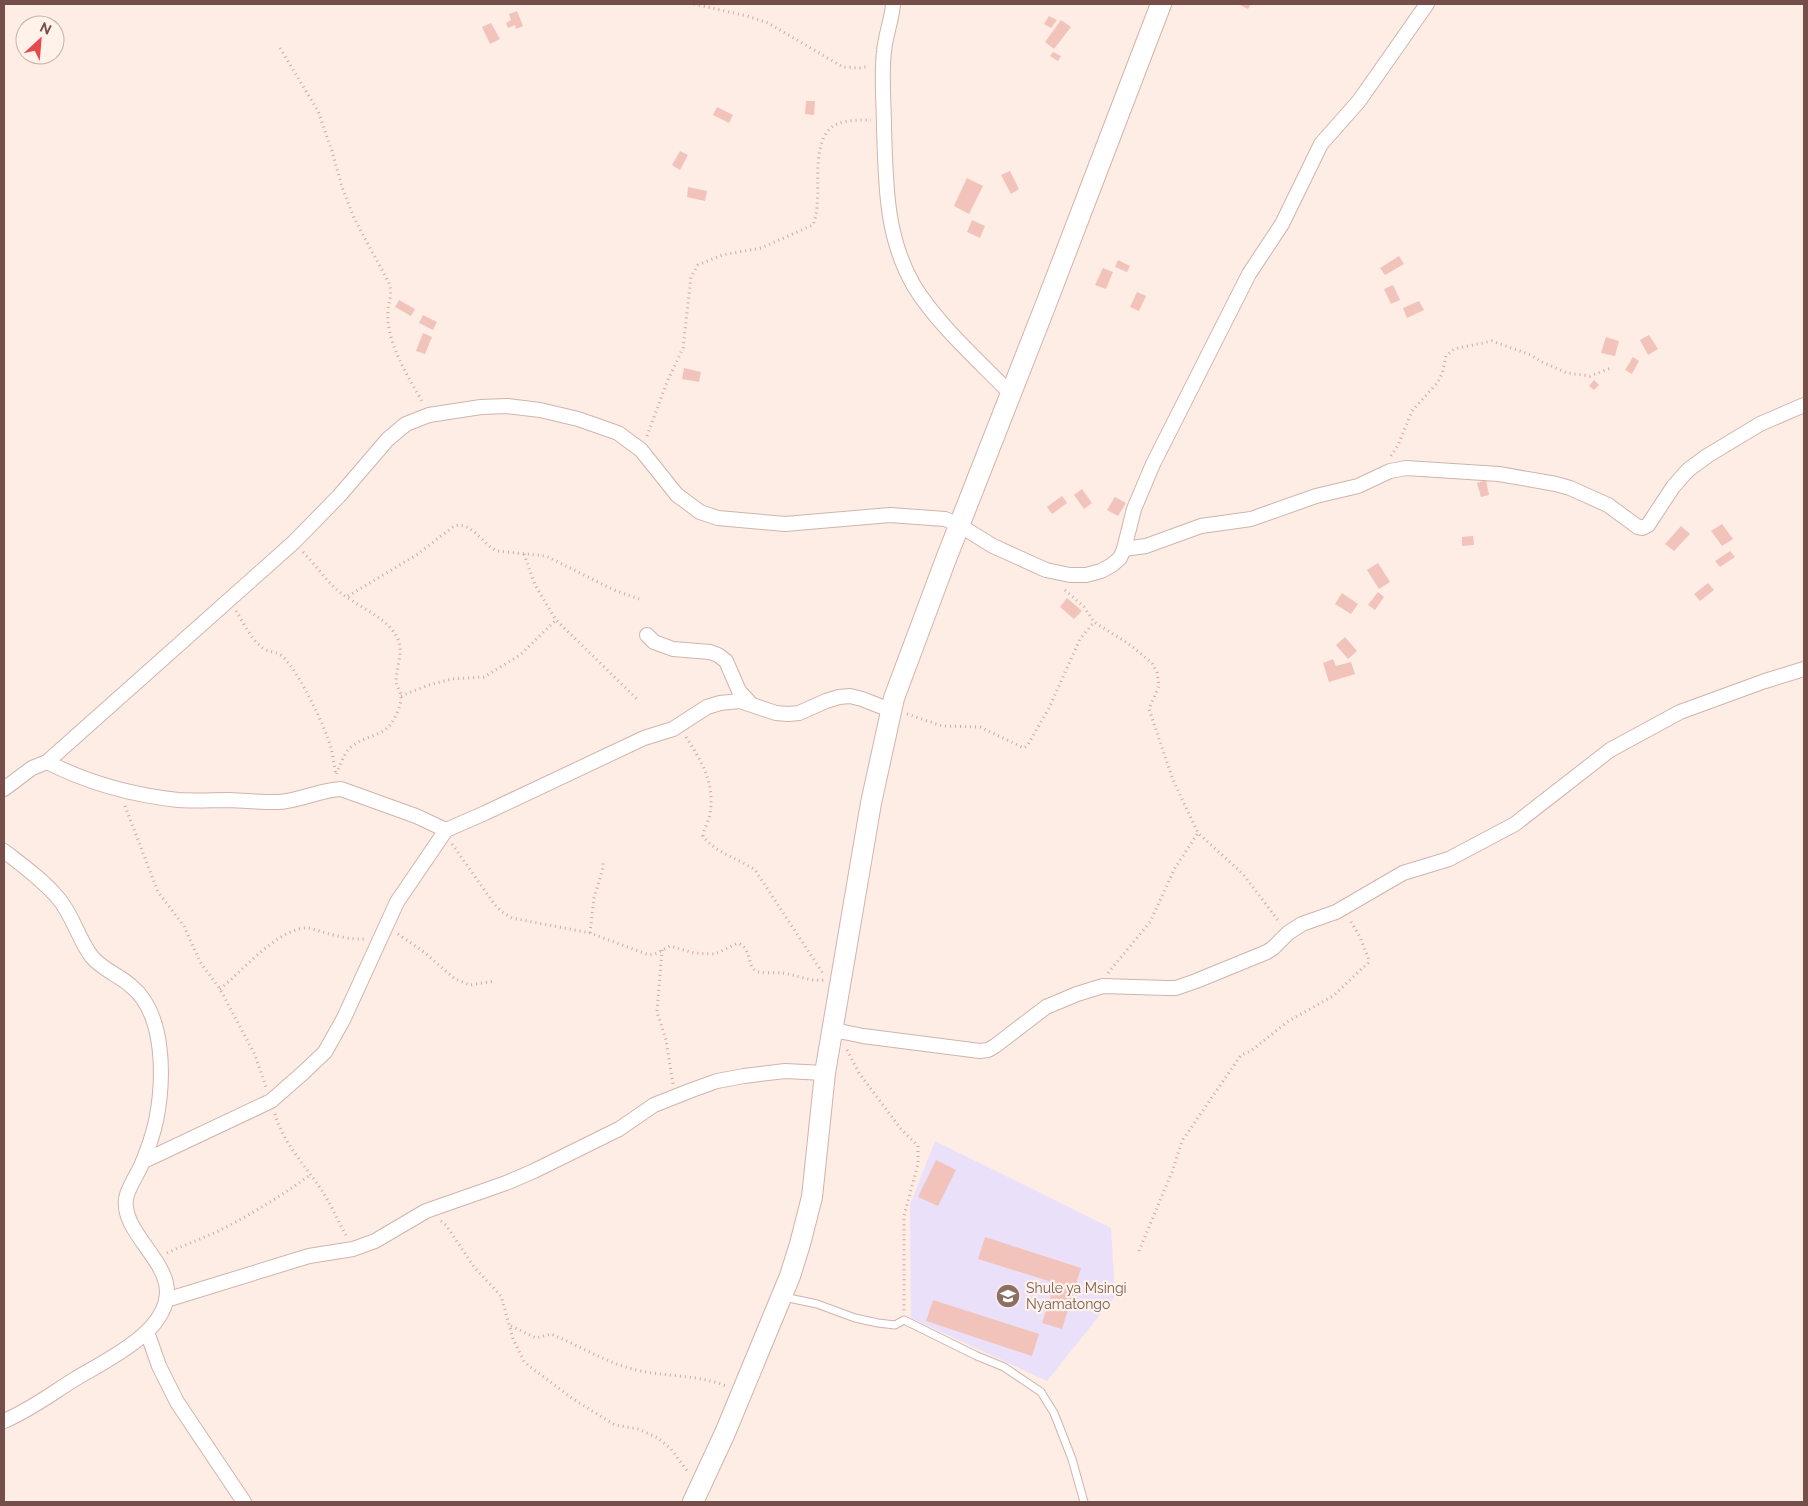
<svg xmlns="http://www.w3.org/2000/svg" width="1808" height="1506" font-family="Raleway,sans-serif">
<style>
.education{fill:#eae0f9}
.building{fill:#f2c3bb}
.lines{fill:none;stroke-linecap:round;stroke-linejoin:round}
.lane-casing{stroke:#d0b4ad;stroke-width:9}
.street-casing{stroke:#d0b4ad;stroke-width:16}
.secondary-casing{stroke:#d3b2aa;stroke-width:22}
.path{stroke:#d7a69e;stroke-width:3;stroke-dasharray:1 4;stroke-linecap:butt}
.lane{stroke:#fff;stroke-width:7}
.street{stroke:#fff;stroke-width:14}
.secondary{stroke:#fff;stroke-width:20}
.labels{text-anchor:middle;stroke-width:4.5;stroke-linejoin:round;paint-order:stroke}
.education-label{font-size:14px;fill:#785e54;stroke:#fff2ea;text-anchor:start}
</style>
<rect width="100%" height="100%" fill="#fdede4"/>
<polygon class="education" points="935,1141 1111,1228 1115,1296 1047,1381 911,1318 910,1205"/>
<g class="building">
<polygon points="1238,4 1251,4 1248,9"/>
<polygon points="517,11 523,26 516,29 515,25 508,28 506,23 511,20 509,14"/>
<polygon points="1049,16 1057,20 1051,28 1044,24"/>
<polygon points="1061,20 1071,27 1054,49 1045,42"/>
<polygon points="491,23 500,39 490,44 482,27"/>
<polygon points="1053,52 1061,56 1058,61 1050,56"/>
<polygon points="806,101 815,101 814,115 805,114"/>
<polygon points="717,107 733,115 729,123 713,115"/>
<polygon points="680,151 688,155 680,170 672,165"/>
<polygon points="1010,171 1019,189 1011,194 1001,175"/>
<polygon points="967,178 983,186 969,214 954,206"/>
<polygon points="688,187 707,191 705,201 687,197"/>
<polygon points="972,220 985,226 980,238 967,232"/>
<polygon points="1399,256 1404,264 1385,275 1380,268"/>
<polygon points="1118,260 1130,266 1127,272 1115,267"/>
<polygon points="1103,268 1113,272 1106,289 1095,285"/>
<polygon points="1393,285 1400,300 1391,304 1384,289"/>
<polygon points="1137,292 1146,296 1139,311 1130,307"/>
<polygon points="399,300 415,309 411,316 395,307"/>
<polygon points="1419,301 1424,310 1407,318 1403,308"/>
<polygon points="423,315 437,322 433,330 419,323"/>
<polygon points="423,333 432,337 425,354 416,351"/>
<polygon points="1649,335 1658,349 1648,355 1640,340"/>
<polygon points="1606,337 1619,341 1615,356 1601,353"/>
<polygon points="1633,357 1639,361 1632,374 1625,370"/>
<polygon points="684,368 701,372 699,382 682,379"/>
<polygon points="1594,380 1599,385 1594,390 1589,386"/>
<polygon points="1486,480 1489,495 1481,497 1477,483"/>
<polygon points="1082,489 1092,503 1084,509 1074,495"/>
<polygon points="1062,496 1067,503 1052,514 1047,507"/>
<polygon points="1115,497 1126,503 1118,516 1107,510"/>
<polygon points="1722,524 1733,539 1722,546 1711,531"/>
<polygon points="1681,526 1690,534 1674,551 1665,544"/>
<polygon points="1473,536 1474,545 1462,546 1462,537"/>
<polygon points="1730,551 1735,557 1720,567 1715,561"/>
<polygon points="1378,563 1390,582 1379,589 1367,570"/>
<polygon points="1708,583 1714,590 1700,601 1694,594"/>
<polygon points="1378,592 1384,597 1375,610 1368,605"/>
<polygon points="1342,593 1358,604 1351,614 1335,604"/>
<polygon points="1067,598 1082,611 1074,619 1060,607"/>
<polygon points="1345,637 1357,651 1348,659 1336,645"/>
<polygon points="1333,659 1336,666 1351,662 1355,674 1329,682 1323,663"/>
<polygon points="936,1160 956,1170 938,1206 918,1197"/>
<polygon points="985,1237 1081,1268 1062,1329 1042,1323 1055,1283 978,1259"/>
<polygon points="933,1300 1039,1334 1032,1356 926,1321"/>
</g>
<g class="lines">
<g class="lane-casing">
<polyline id="lane" points="784,1297 817,1304 855,1318 878,1323 895,1325 904,1320 977,1356 1004,1367 1041,1392 1054,1413 1072,1459 1084,1502"/>
</g>
<g class="street-casing">
<g id="street">
<path d="M893,4C892,20 885,36 884,52C881,77 884,103 884,128C886,183 885,236 914,286C938,325 978,360 1010,393"/>
<polyline points="1124,549 1146,546 1201,526 1251,519 1316,496 1358,486 1390,471 1406,468 1499,474 1556,484 1570,488 1608,505 1638,527 1642,528 1648,525 1673,487 1688,470 1707,456 1760,424 1804,405"/>
<polyline points="647,635 654,642 673,649 710,652 718,655 726,661 739,691 751,704"/>
<path d="M47,762C88,783 132,795 178,800C195,801 212,800 228,800C244,801 261,802 278,802C300,801 319,790 341,789L416,816L446,830"/>
<polyline points="4,789 32,768 47,762 294,542 339,496 388,439 406,424 429,415 481,407 507,406 540,410 578,419 618,433 641,450 677,495 700,512 718,518 785,524 890,515 945,519 959,525 993,546 1046,570 1070,575 1086,575 1101,571 1112,565 1120,558 1124,549 1134,509 1153,464 1249,274 1282,224 1321,144 1359,101 1427,4"/>
<path d="M4,851C22,865 43,880 58,898C73,915 78,939 92,957C103,970 119,975 131,986C166,1014 164,1081 156,1121C153,1134 148,1149 143,1161C139,1173 128,1186 126,1199C122,1228 159,1254 166,1283C176,1329 106,1360 75,1379C51,1394 30,1410 4,1421"/>
<polyline points="832,1033 839,1031 863,1036 980,1051 988,1050 995,1046 1046,1007 1077,994 1103,986 1167,988 1176,988 1196,981 1267,952 1273,948 1288,933 1302,924 1336,912 1403,873 1449,859 1515,824 1610,750 1680,712 1765,681 1804,669"/>
<polyline points="144,1161 271,1101 304,1072 325,1052 344,1018 397,902 446,830 485,813 644,738 673,729 707,707 720,703 740,701 776,713 788,714 799,713 826,701 839,697 850,696 862,699 890,710"/>
<polyline points="166,1300 309,1256 353,1249 375,1241 426,1211 506,1183 534,1171 619,1129 654,1105 692,1090 717,1081 744,1076 785,1071 825,1073"/>
<polyline points="147,1332 159,1366 177,1402 244,1502"/>
</g>
</g>
<g class="secondary-casing">
<polyline id="secondary" points="693,1502 725,1433 790,1276 800,1244 812,1197 825,1073 871,803 894,698 946,559 1046,304 1161,4"/>
</g>
<g class="path">
<polyline points="694,4 747,16 768,23 843,67 861,68 869,66"/>
<path d="M280,48L318,111L332,151L342,187L354,218L390,285C392,299 388,301 388,312C386,343 409,378 423,403"/>
<path d="M647,436L667,382L683,348L691,277L698,265L722,255L761,248L813,225C815,219 817,213 817,206C820,184 811,135 837,124C846,120 861,120 871,120"/>
<polyline points="1391,456 1398,445 1412,411 1438,382 1442,374 1446,356 1454,349 1492,341 1531,355 1542,362 1567,373 1590,376 1611,368"/>
<path d="M303,552C315,564 324,578 336,589C356,607 386,615 398,639C404,652 396,668 396,681C396,686 400,690 401,695C402,704 396,716 391,724C382,736 366,736 355,744C344,750 341,765 335,776"/>
<polyline points="524,554 535,585 556,620 637,699"/>
<polyline points="1065,590 1084,607 1094,622 1129,644 1152,663 1157,672 1159,686 1149,709 1173,780 1198,833 1243,874 1280,923"/>
<path d="M348,596L418,554L454,526C472,521 482,544 497,551L546,556L614,590L639,599"/>
<path d="M236,611C244,623 251,640 263,648C270,653 277,651 283,657C299,672 325,726 331,748C333,756 334,766 336,774"/>
<polyline points="401,696 429,685 452,679 484,677 520,655 556,620"/>
<polyline points="907,714 942,726 980,727 1024,748 1027,746 1049,708 1080,639 1094,622"/>
<path d="M686,737C702,762 715,783 710,814C709,821 704,828 703,836C715,853 738,858 755,870L824,975"/>
<polyline points="125,806 158,892 184,926 200,962 220,989 255,1055 266,1087"/>
<path d="M452,844L495,905L502,912L512,918L590,933L649,955L655,954L670,946L694,953L715,954L738,943C753,950 746,965 756,971C760,974 776,972 783,973C797,975 810,982 825,980"/>
<polyline points="590,933 594,898 603,868 603,861"/>
<polyline points="398,934 424,952 455,979 470,985 495,981"/>
<polyline points="662,950 657,1012 666,1040 673,1084"/>
<polyline points="1108,973 1150,922 1175,868 1198,833"/>
<path d="M220,989C243,971 274,932 304,928C310,927 318,931 323,932C336,936 352,940 365,939"/>
<polyline points="847,1050 859,1073 901,1129 918,1146 918,1164 904,1216 904,1311"/>
<path d="M275,1114C284,1146 309,1169 326,1197C333,1209 339,1223 346,1235"/>
<polyline points="441,1221 446,1225 474,1267 501,1296 513,1339 524,1361 529,1366 573,1399 615,1425 638,1429 658,1438 671,1449 688,1472"/>
<polyline points="1139,1251 1172,1172 1182,1141 1241,1055 1251,1051 1287,1022 1333,996 1368,963 1369,960 1360,937 1350,920"/>
<path d="M167,1253C182,1246 198,1240 214,1233C247,1217 280,1197 310,1175"/>
<path d="M511,1326L536,1338L551,1334C578,1345 603,1361 632,1369C662,1377 697,1374 726,1386"/>
</g>
<use href="#lane" class="lane"/>
<use href="#street" class="street"/>
<use href="#secondary" class="secondary"/>
</g>
<defs>
<g id="school-disc" transform="scale(1.25)"><circle r="9.5" fill="#8d6e63" stroke="#fff2ea"/><path d="M0-5L7-2L0 1L-7-2ZM-4 1L0 2.5L4 1V4Q0 6-4 4Z" fill="#fff"/></g>
</defs>
<g fill-rule="evenodd">
<use href="#school-disc" x="1008" y="1296"/>
</g>
<g class="labels">
<g class="education-label">
<text x="1026" y="1293">Shule ya Msingi<tspan x="1026" dy="16">Nyamatongo</tspan></text>
</g>
</g>
<rect width="1808" height="1506" fill="none" stroke="#754e49" stroke-width="10"/>
<g transform="translate(40 40) rotate(26)"><circle r="24" fill="#fff2ea" stroke="#c8b0aa"/>
<path d="M0-4L9 19L0 12L-9 19Z" fill="#e8474b"/>
<text y="-8" font-size="14" font-weight="bold" text-anchor="middle" fill="#754e49">N</text>
</g>
</svg>
